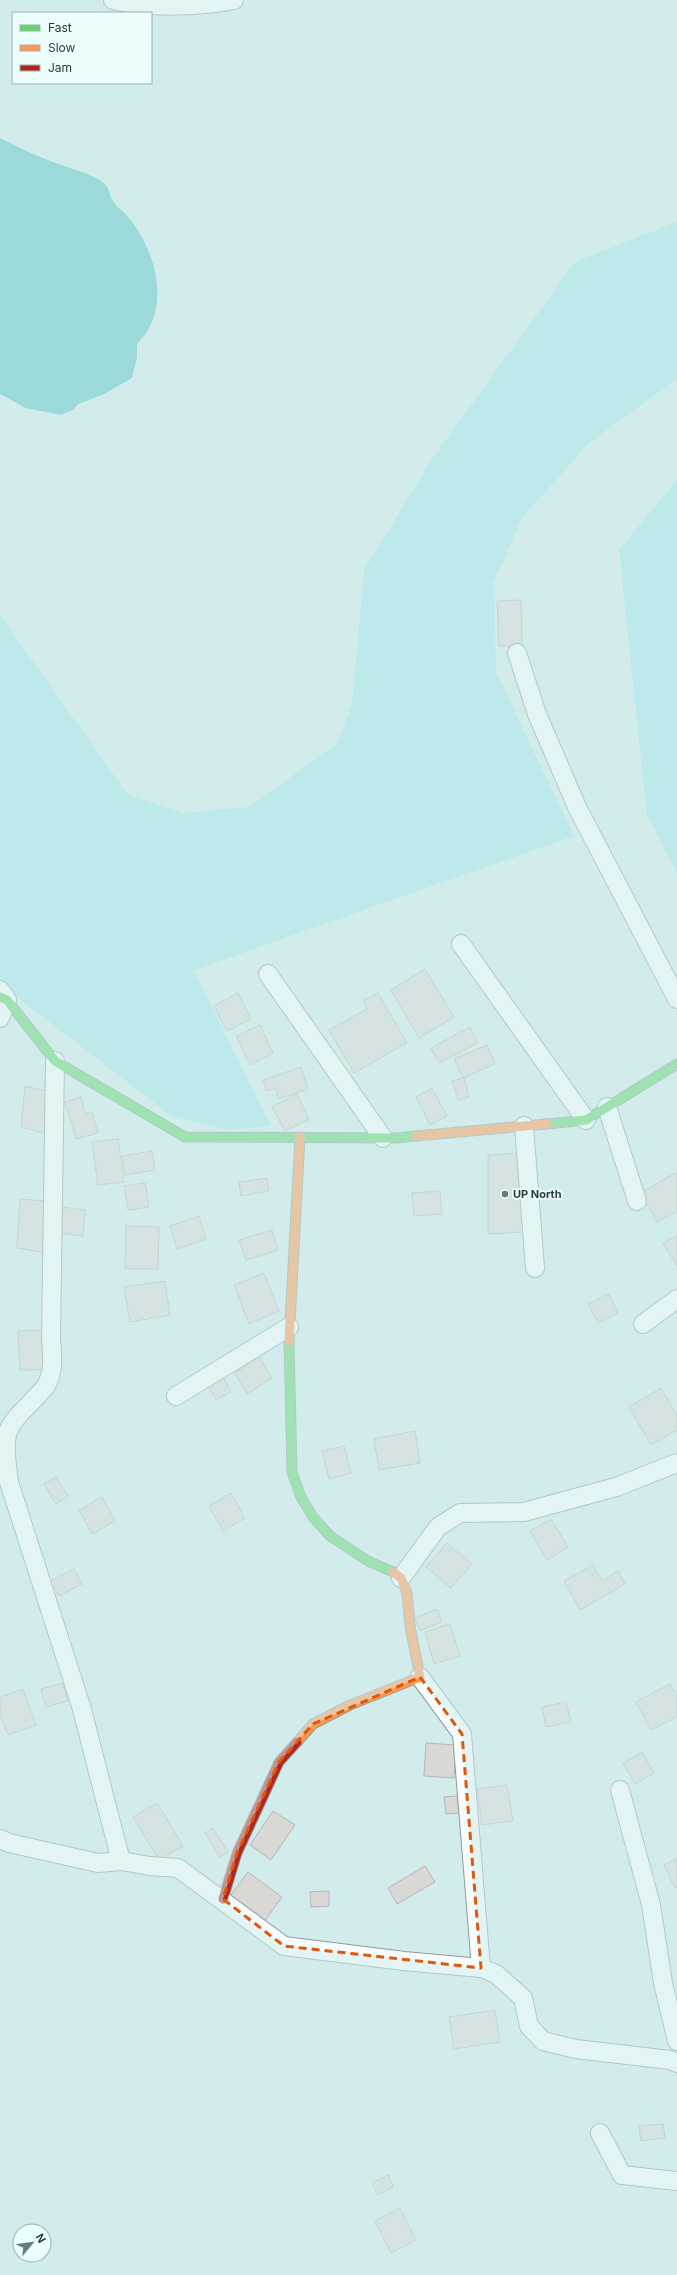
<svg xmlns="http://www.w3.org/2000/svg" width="677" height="2275" font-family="Inter,sans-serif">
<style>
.green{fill:#a4e5e7}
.water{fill:#59c1c3}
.building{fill:#dad8d5;stroke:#b3b8b6}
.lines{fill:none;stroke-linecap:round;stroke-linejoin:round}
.street-casing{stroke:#8a9d9e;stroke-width:20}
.fast-casing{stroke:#8a9d9e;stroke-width:11}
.slow-casing{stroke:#8a9d9e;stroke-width:11}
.jam-casing{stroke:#8a9d9e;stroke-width:11}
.street{stroke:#f8fcfc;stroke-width:18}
.fast{stroke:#63d668;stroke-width:9}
.slow{stroke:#ff974d;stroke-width:9}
.jam{stroke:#b3261e;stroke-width:9}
.marked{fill:none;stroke:#de580e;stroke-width:3;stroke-dasharray:8 5;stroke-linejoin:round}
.poi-dot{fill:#657a7a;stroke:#ebfdfd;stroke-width:1.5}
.labels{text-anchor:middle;stroke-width:3.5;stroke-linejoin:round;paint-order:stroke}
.poi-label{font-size:11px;font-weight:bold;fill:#2a3d3d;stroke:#ebfdfd;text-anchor:start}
</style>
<rect width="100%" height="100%" fill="#d2ecec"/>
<g class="green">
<polygon points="677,222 677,379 589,443 522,518 494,582 496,672 574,836 194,970 271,1126 228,1130 170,1115 4,987 0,980 0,615 128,795 183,813 248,807 337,744 352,704 364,570 432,459 575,262"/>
<polygon points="677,480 677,871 647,816 619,550"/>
</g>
<path class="water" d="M0,138C20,148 40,158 62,165C77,171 90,173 104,183C109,186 109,196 113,201C117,208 125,212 130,219C157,254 172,310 137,344V357L132,378L102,395L78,404L73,410L61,415L26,408L0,394Z"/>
<g class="building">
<polygon points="521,600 522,646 499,646 497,601"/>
<polygon points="425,969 454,1017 419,1038 391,990"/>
<polygon points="238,993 251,1019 227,1031 214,1006"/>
<polygon points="378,993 407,1043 354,1073 329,1030 367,1009 363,1001"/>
<polygon points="260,1025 273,1053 250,1065 236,1036"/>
<polygon points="470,1027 478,1043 439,1063 431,1048"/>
<polygon points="487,1045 495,1064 463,1078 454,1059"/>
<polygon points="301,1067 308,1089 279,1099 275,1088 267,1091 263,1080"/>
<polygon points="464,1078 469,1097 458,1100 452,1081"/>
<polygon points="25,1086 50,1092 44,1133 21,1127"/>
<polygon points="432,1088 447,1116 430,1125 416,1097"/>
<polygon points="297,1094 309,1119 285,1131 272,1107"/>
<polygon points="81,1097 85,1114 92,1112 98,1133 76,1139 65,1102"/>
<polygon points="118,1139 124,1182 98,1185 92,1142"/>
<polygon points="152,1151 155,1170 125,1175 122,1156"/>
<polygon points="521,1153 524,1232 488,1234 488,1155"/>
<polygon points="677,1172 677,1211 657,1222 640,1193"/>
<polygon points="267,1178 269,1191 241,1196 239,1182"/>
<polygon points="145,1183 149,1207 128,1210 124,1186"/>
<polygon points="440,1191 442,1214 414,1216 412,1193"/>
<polygon points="20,1199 48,1201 47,1253 17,1248"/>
<polygon points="62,1207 85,1210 83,1236 60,1233"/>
<polygon points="199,1216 206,1239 177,1249 170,1226"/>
<polygon points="126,1226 159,1227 158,1269 125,1269"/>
<polygon points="272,1230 278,1250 246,1260 239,1240"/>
<polygon points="677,1235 677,1266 663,1243"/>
<polygon points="264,1273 279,1311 249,1324 234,1285"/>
<polygon points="165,1281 170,1315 130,1322 124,1287"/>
<polygon points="609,1294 618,1313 598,1323 588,1304"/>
<polygon points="45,1330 47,1370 20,1370 18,1331"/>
<polygon points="259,1357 272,1378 247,1394 235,1373"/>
<polygon points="224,1378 231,1392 216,1400 208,1386"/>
<polygon points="661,1388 677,1416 677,1430 651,1445 629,1407"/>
<polygon points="415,1431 420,1463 379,1470 374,1439"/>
<polygon points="344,1446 351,1473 329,1479 322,1451"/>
<polygon points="56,1477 68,1496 56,1504 44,1484"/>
<polygon points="231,1493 245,1518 223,1531 209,1506"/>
<polygon points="102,1497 115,1521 92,1534 79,1510"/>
<polygon points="551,1519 568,1547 547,1560 530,1531"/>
<polygon points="447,1543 472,1564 451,1588 426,1567"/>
<polygon points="593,1565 602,1581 618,1571 625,1584 580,1610 564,1581"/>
<polygon points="74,1569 82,1584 59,1596 50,1581"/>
<polygon points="437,1609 442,1622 420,1631 415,1618"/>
<polygon points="450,1624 460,1656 434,1664 425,1632"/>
<polygon points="63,1683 68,1701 46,1707 41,1689"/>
<polygon points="670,1684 677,1697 677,1717 651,1730 636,1702"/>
<polygon points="23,1689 36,1725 8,1735 0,1715 0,1697"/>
<polygon points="566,1702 571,1722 546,1727 542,1707"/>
<polygon points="426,1743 456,1745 454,1778 424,1776"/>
<polygon points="642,1752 654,1773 635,1784 623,1763"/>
<polygon points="507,1785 513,1821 482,1825 477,1789"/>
<polygon points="457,1796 459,1813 446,1814 444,1797"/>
<polygon points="157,1803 183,1846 159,1860 133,1817"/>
<polygon points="273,1811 295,1825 271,1860 250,1845"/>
<polygon points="213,1828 228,1852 220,1857 205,1833"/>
<polygon points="677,1858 677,1887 675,1888 664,1865"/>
<polygon points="425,1866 435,1882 397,1904 388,1888"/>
<polygon points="248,1872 282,1897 264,1922 230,1896"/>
<polygon points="329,1891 329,1906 311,1907 310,1892"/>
<polygon points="495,2010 500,2042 454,2049 449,2017"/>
<polygon points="663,2124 665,2138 641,2141 639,2126"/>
<polygon points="388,2175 393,2187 378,2195 372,2183"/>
<polygon points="400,2208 416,2240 391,2253 375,2221"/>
</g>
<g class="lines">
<g class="street-casing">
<g id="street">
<path d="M113,0C146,8 201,7 234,0"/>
<polyline points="517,653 537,714 577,807 677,999"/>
<polyline points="461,944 586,1120"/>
<polyline points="268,974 383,1138"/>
<polyline points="0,1018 7,1000 0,990"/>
<path d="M55,1061L51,1337C52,1354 55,1370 46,1386C9,1429 0,1419 9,1482L81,1706L121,1861"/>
<polyline points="607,1107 637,1201"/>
<polyline points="524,1126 535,1268"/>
<polyline points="643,1324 677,1299"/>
<polyline points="176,1396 289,1327"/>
<polyline points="401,1578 438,1527 460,1513 524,1512 616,1487 677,1463"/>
<polyline points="420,1677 462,1734 481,1968"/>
<polyline points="620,1790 651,1905 663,1983 677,2041"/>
<polyline points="0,1839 9,1843 98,1863 121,1861 150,1866 178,1868 284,1946 404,1961 481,1968 496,1974 523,1998 529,2026 543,2041 576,2049 670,2060 677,2063"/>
<polyline points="600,2133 622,2175 677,2181"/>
</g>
</g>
<g class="fast-casing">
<g id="fast">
<polyline points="0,997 7,1000 55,1061 185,1137 397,1138 416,1136"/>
<polyline points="547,1124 586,1120 677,1064"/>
<polyline points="289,1341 292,1472 301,1497 313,1517 330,1536 368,1561 393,1572"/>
</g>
</g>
<g class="slow-casing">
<g id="slow">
<polyline points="416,1136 547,1124"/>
<polyline points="289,1341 300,1137"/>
<polyline points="297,1742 313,1724 350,1705 420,1677 410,1626 407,1593 401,1578 393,1572"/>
</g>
</g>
<g class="jam-casing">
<polyline id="jam" points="223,1899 237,1853 279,1762 297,1742"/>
</g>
<use href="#street" class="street"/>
<use href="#fast" class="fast"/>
<use href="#slow" class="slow"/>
<use href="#jam" class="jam"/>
</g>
<path d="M0 0H677V2275H0ZM420,1677L462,1734L481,1968L284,1946L223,1899L237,1853L279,1762L313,1724Z" fill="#d2ecec" fill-opacity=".55" fill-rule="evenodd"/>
<path class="marked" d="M420,1677L462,1734L481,1968L284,1946L223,1899L237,1853L279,1762L313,1724Z"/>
<circle class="poi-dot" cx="505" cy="1194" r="4"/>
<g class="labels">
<g class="poi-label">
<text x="513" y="1198">UP North</text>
</g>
</g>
<rect x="12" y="12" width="140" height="72" fill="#ebfdfd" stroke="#9eb0b0"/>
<rect x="20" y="25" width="20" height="6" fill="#63d668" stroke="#9eb0b0"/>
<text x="48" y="32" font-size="12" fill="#2a3d3d">Fast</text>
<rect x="20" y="45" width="20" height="6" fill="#ff974d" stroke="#9eb0b0"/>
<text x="48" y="52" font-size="12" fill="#2a3d3d">Slow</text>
<rect x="20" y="65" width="20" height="6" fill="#b3261e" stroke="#9eb0b0"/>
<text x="48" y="72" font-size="12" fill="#2a3d3d">Jam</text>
<g transform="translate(32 2243) rotate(61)"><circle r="19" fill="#ebfdfd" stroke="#9eb0b0"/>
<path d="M0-3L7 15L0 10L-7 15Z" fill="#657a7a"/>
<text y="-6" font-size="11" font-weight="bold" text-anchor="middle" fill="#2a3d3d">N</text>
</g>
</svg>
